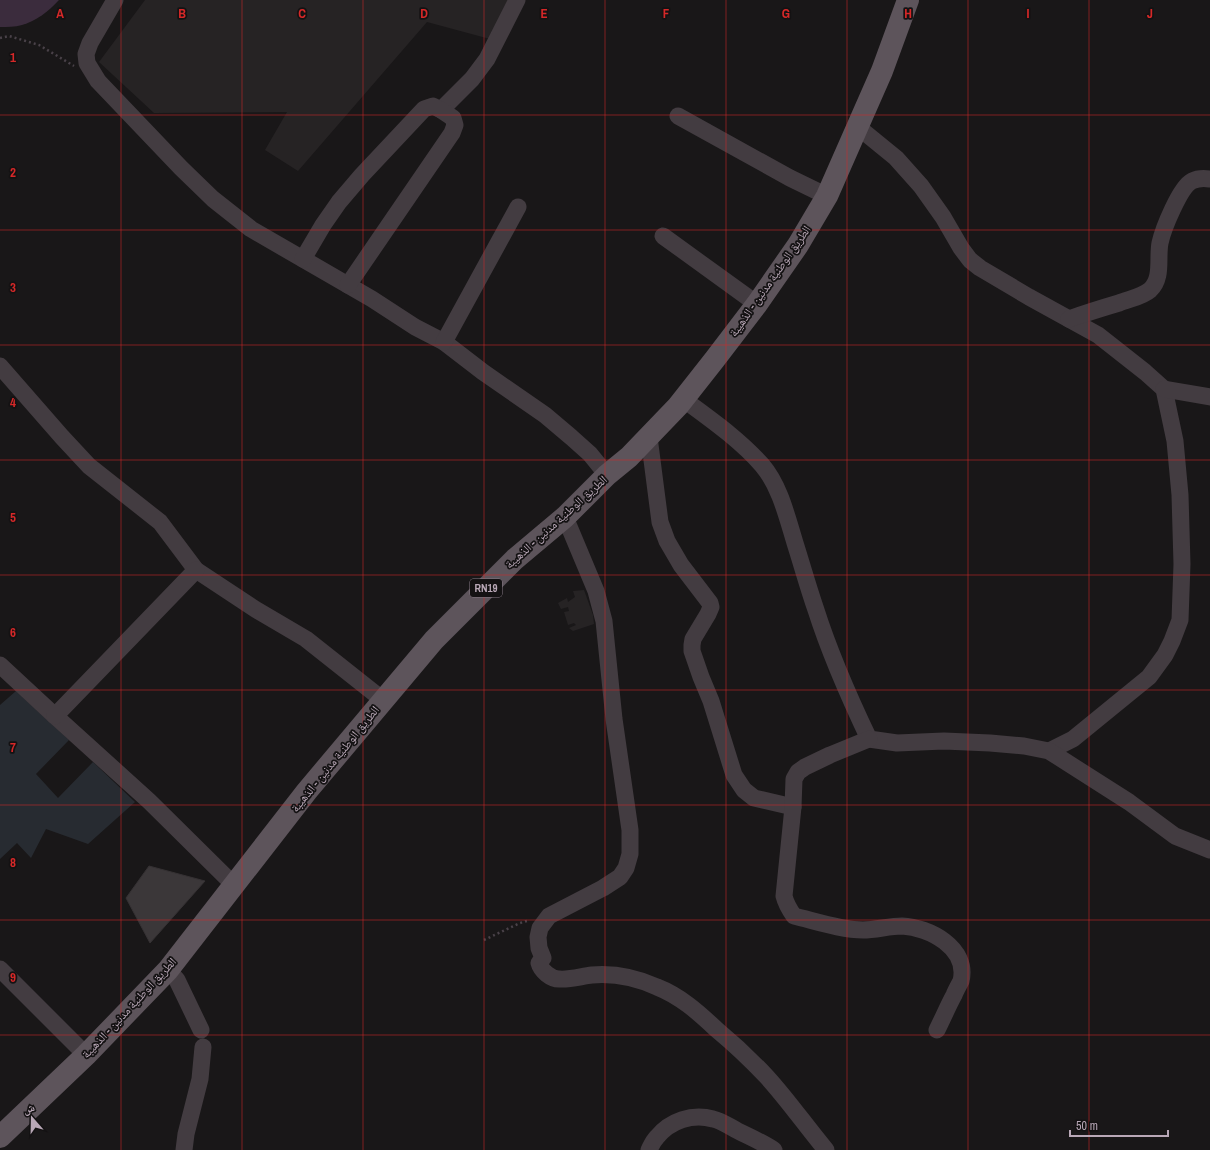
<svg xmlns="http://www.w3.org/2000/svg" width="1210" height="1150" font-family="'Archivo Narrow','Noto Naskh Arabic',sans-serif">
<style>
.built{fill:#262324}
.green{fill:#272b31}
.water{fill:#3b2c3d}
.building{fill:#3b3739;stroke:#353133}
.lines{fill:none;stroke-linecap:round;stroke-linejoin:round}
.path{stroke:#4a4249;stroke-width:2.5;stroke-dasharray:2 3;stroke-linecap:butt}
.minor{stroke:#433c41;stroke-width:17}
.major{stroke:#5d545b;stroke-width:22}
.grid{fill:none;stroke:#d62828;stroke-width:1;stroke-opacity:0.55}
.labels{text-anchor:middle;stroke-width:3.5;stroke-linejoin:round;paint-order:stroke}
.shield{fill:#141213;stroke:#887b86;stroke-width:1}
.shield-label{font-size:11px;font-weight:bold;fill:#b9a8b7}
.street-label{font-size:12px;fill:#b9a8b7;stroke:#141213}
.grid-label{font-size:13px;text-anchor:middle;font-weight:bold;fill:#d62828;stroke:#141213;stroke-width:3.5;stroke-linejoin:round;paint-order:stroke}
</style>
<rect width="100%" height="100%" fill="#191718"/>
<g class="built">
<polygon points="145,0 512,0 490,39 427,22 298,171 265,150 287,112 154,113 99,62"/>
<polygon points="584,590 593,615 594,624 573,631 569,628 576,625 574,623 568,625 564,612 569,611 568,607 561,609 558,603 567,598 568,602 575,597 573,591"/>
</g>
<polygon class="green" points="16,691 69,740 36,774 58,798 93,762 135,802 88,844 46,829 31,858 17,843 0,859 0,705"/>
<path class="water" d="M0,0H59C49,11 36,21 22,25C15,27 7,27 0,27Z"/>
<polygon class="building" points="149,866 205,881 150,943 126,898"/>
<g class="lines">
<g class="path">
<polyline points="0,38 9,36 39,45 74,66"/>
<polyline points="484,940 520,923 527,921"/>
</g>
<g class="minor">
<polyline points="115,0 90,43 86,54 87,63 98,81 181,168 213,199 251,229 372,299 415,327 444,342 483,372 545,415 571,437 590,454 607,475"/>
<polyline points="441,110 472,79 487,59 517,0"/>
<polyline points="678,116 790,178 827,196"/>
<polyline points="858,127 896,158 921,186 943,217 961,248 970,260 980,268 1029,297 1098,335 1145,372 1164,389 1175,441 1180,495 1182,564 1180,620 1172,641 1165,655 1149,677 1073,739 1049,751"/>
<polyline points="663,236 757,304"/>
<polyline points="303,259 323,225 339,202 362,175 424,109 433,106 441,110 453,118 455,125 452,133 348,285"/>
<path d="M1069,319C1086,313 1102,308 1119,303C1129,299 1142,297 1150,290C1163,278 1157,258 1160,243C1163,229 1180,187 1192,181C1198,178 1204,178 1210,179"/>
<polyline points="444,342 518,207"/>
<polyline points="0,366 62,437 89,466 160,522 196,570 255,609 306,639 383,700"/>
<polyline points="1164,389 1210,397"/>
<path d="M683,399C710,419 739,439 762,465C780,486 787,517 795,543C802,565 808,587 816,610C830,654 849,697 869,739L897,743L944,741L990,743L1024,746L1049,751L1129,802L1175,836L1210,850"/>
<polyline points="649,437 660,522 667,541 681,565 710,603 711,607 708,614 693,639 692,645 692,651 701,677 711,701 734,775 744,790 754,798 793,807"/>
<path d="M565,517L596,591L604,621L614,719L630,830V854L626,868L620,877L603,888L549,916L540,928L538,937L539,948L543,958L539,963C541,971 551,979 559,979C570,980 582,976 592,975C615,973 637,978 657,987C680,996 698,1012 716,1029C734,1044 751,1060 767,1077C788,1100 806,1126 826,1150"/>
<polyline points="0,665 55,716 149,801 234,885"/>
<polyline points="55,716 196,570"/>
<path d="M869,739L830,755L805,767L798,772L794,779L793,807L784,896C786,904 789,909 794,916C815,921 842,930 863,930C876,930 889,926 902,926C929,927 969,948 961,981C959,985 956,990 954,995C948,1006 943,1018 937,1030"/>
<polyline points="0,969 86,1055"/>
<polyline points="168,970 177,980 201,1030"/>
<polyline points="184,1150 186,1134 200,1079 203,1047"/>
<path d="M649,1150C651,1146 653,1141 657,1137C670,1121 692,1113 713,1119C722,1121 730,1127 738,1131C750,1137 762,1142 774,1150"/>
</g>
<polyline class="major" points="0,1137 86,1055 168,970 307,791 434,640 515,559 565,517 607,475 629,457 678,406 715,359 757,304 798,245 827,196 882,71 908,0"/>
</g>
<path class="grid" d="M121,0V1150M242,0V1150M363,0V1150M484,0V1150M605,0V1150M726,0V1150M847,0V1150M968,0V1150M1089,0V1150M0,115H1210M0,230H1210M0,345H1210M0,460H1210M0,575H1210M0,690H1210M0,805H1210M0,920H1210M0,1035H1210"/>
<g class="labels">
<rect class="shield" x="470" y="579" width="32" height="18" rx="3"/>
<g class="shield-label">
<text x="486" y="592">RN19</text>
</g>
<g class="street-label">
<text transform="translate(770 281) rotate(-55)" y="4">الطريق الوطنية مدنين - الذهيبة</text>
<text transform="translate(556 522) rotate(-42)" y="4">الطريق الوطنية مدنين - الذهيبة</text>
<text transform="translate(335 759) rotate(-51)" y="4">الطريق الوطنية مدنين - الذهيبة</text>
<text transform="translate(129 1008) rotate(-47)" y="4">الطريق الوطنية مدنين - الذهيبة</text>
</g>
</g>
<g class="grid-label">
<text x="60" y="18">A</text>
<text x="182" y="18">B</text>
<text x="302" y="18">C</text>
<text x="424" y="18">D</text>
<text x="544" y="18">E</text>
<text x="666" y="18">F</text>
<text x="786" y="18">G</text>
<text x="908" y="18">H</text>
<text x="1028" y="18">I</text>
<text x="1150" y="18">J</text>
<text x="13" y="62">1</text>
<text x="13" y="177">2</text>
<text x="13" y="292">3</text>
<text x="13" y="407">4</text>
<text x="13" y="522">5</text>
<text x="13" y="637">6</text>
<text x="13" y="752">7</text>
<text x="13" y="867">8</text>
<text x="13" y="982">9</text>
</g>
<g transform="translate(32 1118) rotate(340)" stroke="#141213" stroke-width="3" paint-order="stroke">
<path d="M0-3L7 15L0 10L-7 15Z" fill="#b9a8b7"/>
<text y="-6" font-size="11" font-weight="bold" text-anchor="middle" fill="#b9a8b7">ش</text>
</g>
<path d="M1070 1130v6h98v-6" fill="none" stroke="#b9a8b7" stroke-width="2"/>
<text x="1076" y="1130" font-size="12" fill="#b9a8b7" stroke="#141213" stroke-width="3" paint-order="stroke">50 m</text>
</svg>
